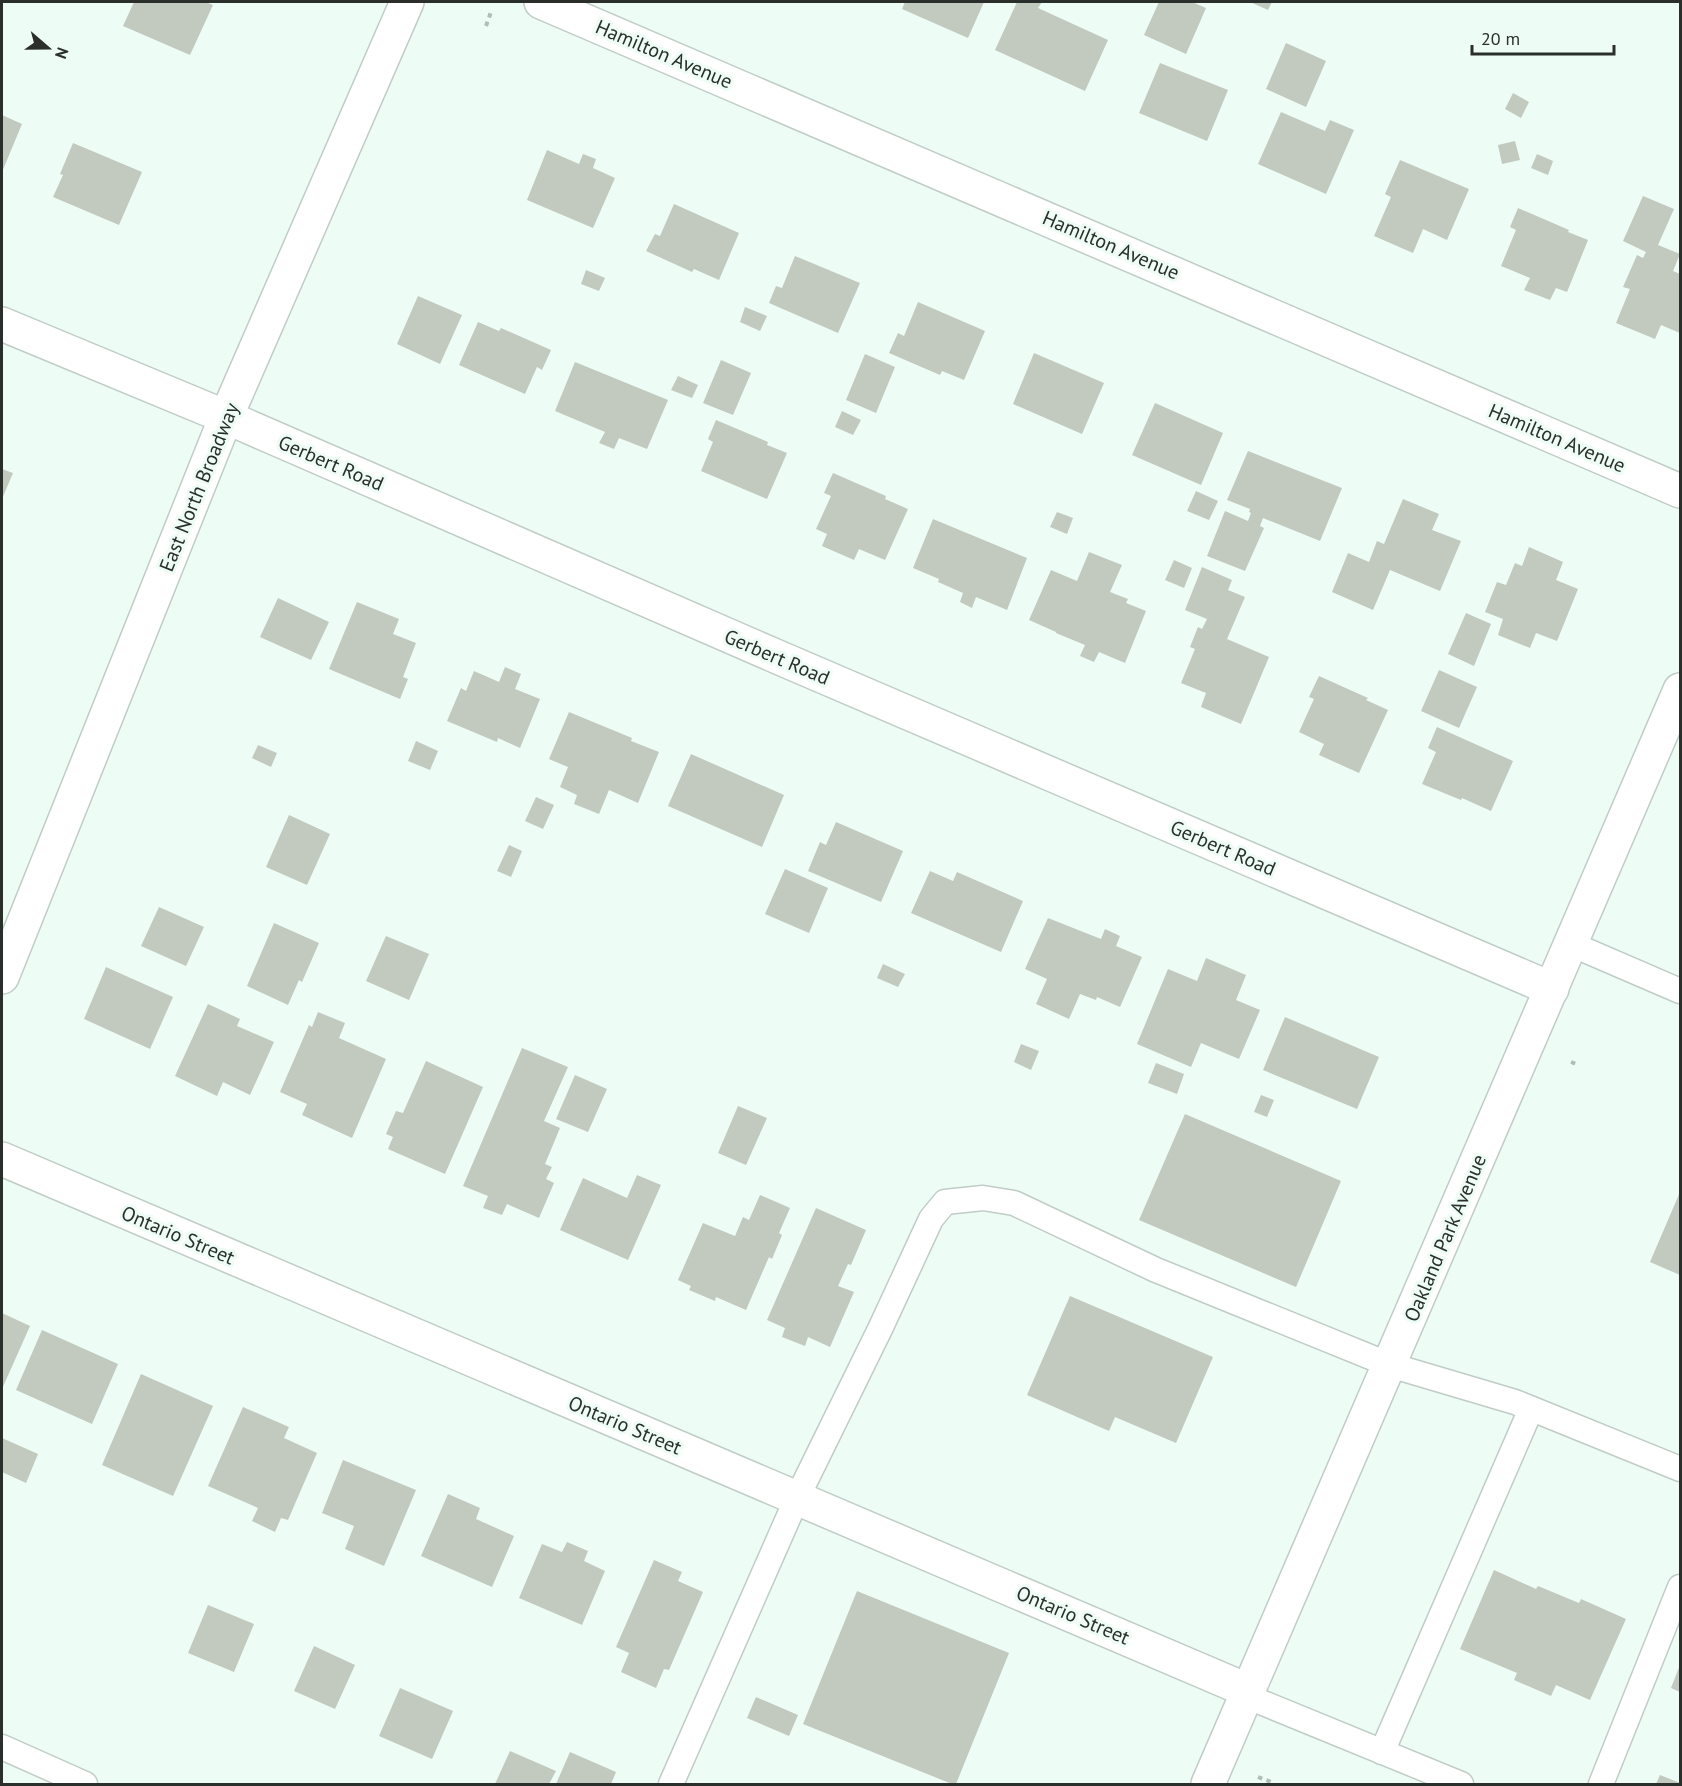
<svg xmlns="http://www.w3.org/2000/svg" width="1682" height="1786" font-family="'PT Sans',sans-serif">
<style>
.building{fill:#c2c9bf}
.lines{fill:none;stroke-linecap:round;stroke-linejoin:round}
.lane-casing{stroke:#c0cdc7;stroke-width:27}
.street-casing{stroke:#c0cdc7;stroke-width:36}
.secondary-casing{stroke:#c0cdc7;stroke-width:36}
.path{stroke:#b2bdb8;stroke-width:4;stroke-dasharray:4.5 4.5;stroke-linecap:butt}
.lane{stroke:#fff;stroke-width:24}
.street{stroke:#fff;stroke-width:33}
.secondary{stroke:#fff;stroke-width:33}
.labels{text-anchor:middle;stroke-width:6;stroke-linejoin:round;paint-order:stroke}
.street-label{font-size:20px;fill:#2a2f2c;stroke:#eefcf6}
</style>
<rect width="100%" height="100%" fill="#eefcf6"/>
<g class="building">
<polygon points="134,2 206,2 213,5 190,55 123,26"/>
<polygon points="905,2 984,2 968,38 902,9"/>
<polygon points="1017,2 1042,2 1038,8 1108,40 1085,91 995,50"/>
<polygon points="1159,2 1192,2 1206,8 1186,54 1144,35"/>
<polygon points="1250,2 1272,2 1268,10"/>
<polygon points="1286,43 1326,61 1306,107 1266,89"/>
<polygon points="1160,63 1228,90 1207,141 1139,113"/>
<polygon points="1513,93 1529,102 1521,118 1505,109"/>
<polygon points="1281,112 1325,131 1330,120 1354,130 1326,194 1258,164"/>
<polygon points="2,115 22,124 2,172"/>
<polygon points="1515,141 1520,160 1502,164 1498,145"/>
<polygon points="73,143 142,172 119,225 53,197 63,175 60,174"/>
<polygon points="547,150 579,164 583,154 596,159 593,168 615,178 593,228 527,200"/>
<polygon points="1537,154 1553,161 1548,175 1531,168"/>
<polygon points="1400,160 1469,189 1447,240 1423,229 1413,253 1374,236 1391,197 1385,194"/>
<polygon points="1643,196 1674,209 1658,245 1680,254 1673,271 1680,274 1680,333 1661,325 1655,339 1616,323 1630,289 1623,287 1637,255 1643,258 1646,252 1623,241"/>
<polygon points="674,204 739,233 719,280 694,269 692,272 646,251 655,234 660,236"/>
<polygon points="1518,208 1569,230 1568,232 1588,240 1567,292 1556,288 1550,300 1524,290 1530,278 1501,266 1516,230 1510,227"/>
<polygon points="795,256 860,283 838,333 769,303 776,286 782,288"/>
<polygon points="586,270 605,278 599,291 581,284"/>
<polygon points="418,296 462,315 440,364 397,344"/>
<polygon points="918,302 985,331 964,380 942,371 940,375 889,353 898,333 904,336"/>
<polygon points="745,307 767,316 760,331 740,322"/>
<polygon points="478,322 499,331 501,328 551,350 542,370 537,367 525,394 459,365"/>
<polygon points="1034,353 1104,383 1082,434 1013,404"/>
<polygon points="865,354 895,367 876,413 846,400"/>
<polygon points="721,360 751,373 733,415 703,403"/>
<polygon points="575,362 668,400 647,449 619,438 614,449 599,443 605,432 555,411"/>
<polygon points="678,376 698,385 692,398 671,390"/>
<polygon points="1155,403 1223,433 1201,485 1132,455"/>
<polygon points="842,411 861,420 853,435 835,427"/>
<polygon points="716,420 768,442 767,445 787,453 767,499 701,471 713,442 708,439"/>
<polygon points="1248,451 1342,488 1320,541 1263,518 1260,526 1264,528 1245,571 1207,556 1225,511 1248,521 1251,513 1249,512 1250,509 1227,500"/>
<polygon points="2,469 13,473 2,499"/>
<polygon points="833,473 886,496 885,499 908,509 885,560 859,549 854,560 822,546 827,534 816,529 831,496 824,493"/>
<polygon points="1196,491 1218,501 1209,520 1187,511"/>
<polygon points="1403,499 1439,514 1432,530 1461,541 1440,591 1390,570 1373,610 1332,592 1348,553 1369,562 1377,541 1384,544"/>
<polygon points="1057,512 1073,518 1067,534 1050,527"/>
<polygon points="933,519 1027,558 1007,610 976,597 972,608 960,602 963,593 938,582 939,579 913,568"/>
<polygon points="1529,547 1563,562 1556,580 1578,589 1557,641 1536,633 1530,648 1498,635 1503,619 1485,612 1497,582 1506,585 1515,563 1522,566"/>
<polygon points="1089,552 1122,565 1110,592 1128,599 1126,603 1146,611 1125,663 1099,652 1094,662 1080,656 1085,645 1056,633 1056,632 1029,620 1051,570 1077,581"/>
<polygon points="1174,560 1192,568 1184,588 1165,580"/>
<polygon points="1202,567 1232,580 1228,590 1245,597 1227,639 1269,657 1241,724 1201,707 1206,693 1181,683 1195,649 1190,647 1198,627 1202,629 1207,619 1185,610"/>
<polygon points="278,598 329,622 311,660 260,637"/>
<polygon points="357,602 399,619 393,634 416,643 403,677 408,679 400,699 329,669"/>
<polygon points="1466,613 1491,624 1474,666 1448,654"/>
<polygon points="505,667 521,674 515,689 540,699 520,748 498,738 497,742 447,721 461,688 466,691 474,671 499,682"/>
<polygon points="1439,670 1477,687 1459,728 1421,711"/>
<polygon points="1319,676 1368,698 1366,700 1388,710 1359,773 1319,755 1324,744 1299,732 1314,699 1309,697"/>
<polygon points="569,712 632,738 631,741 659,752 638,803 609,790 599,814 574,804 577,795 560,787 568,767 549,759"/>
<polygon points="1437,727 1513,761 1491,811 1462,798 1461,800 1422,784 1436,752 1428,748"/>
<polygon points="416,741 438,751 430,770 408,761"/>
<polygon points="258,745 277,753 271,767 252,758"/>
<polygon points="691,754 784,795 762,847 668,806"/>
<polygon points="536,797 554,805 543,829 525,821"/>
<polygon points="289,815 330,834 307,885 266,867"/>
<polygon points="836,822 903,851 881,902 808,871 820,842 826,845"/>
<polygon points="509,845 522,851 511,877 497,871"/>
<polygon points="785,869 828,888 809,933 765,914"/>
<polygon points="930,871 953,881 957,872 1023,901 1001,952 911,913"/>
<polygon points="159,907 204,927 186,966 141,946"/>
<polygon points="1048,918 1101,939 1105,929 1120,936 1116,946 1142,957 1120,1007 1097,997 1096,1000 1080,994 1069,1019 1036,1004 1047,979 1025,969"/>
<polygon points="274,923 319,943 302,982 299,980 288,1005 247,986"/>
<polygon points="386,936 429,954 409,1000 366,981"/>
<polygon points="1206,958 1246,975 1236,1000 1260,1010 1239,1059 1201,1043 1191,1067 1137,1044 1168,969 1197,981"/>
<polygon points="883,964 905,974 898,987 877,978"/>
<polygon points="106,967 173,997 150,1049 84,1019"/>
<polygon points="208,1004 240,1019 237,1026 274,1042 250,1095 223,1082 217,1096 175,1076"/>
<polygon points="318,1012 345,1023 339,1038 386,1059 352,1138 302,1115 307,1104 280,1092 309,1025 312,1027"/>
<polygon points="1285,1017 1379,1057 1357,1109 1263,1070"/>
<polygon points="1021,1044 1039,1051 1031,1070 1014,1062"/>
<polygon points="522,1048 568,1067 544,1121 560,1128 545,1164 552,1167 546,1179 554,1183 539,1218 507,1204 502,1215 483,1208 488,1196 463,1186"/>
<polygon points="426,1061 483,1087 445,1174 388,1149 393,1137 386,1134 396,1111 403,1113"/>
<polygon points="1156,1063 1184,1074 1177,1094 1148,1083"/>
<polygon points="575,1075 607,1089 588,1132 556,1119"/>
<polygon points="1261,1095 1274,1100 1267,1117 1254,1112"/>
<polygon points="738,1106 767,1118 746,1165 718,1153"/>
<polygon points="1185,1114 1341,1181 1296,1287 1139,1220"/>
<polygon points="637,1175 661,1185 628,1260 560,1230 583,1178 627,1198"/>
<polygon points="1680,1192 1680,1275 1650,1262"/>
<polygon points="760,1195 790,1208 779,1233 782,1235 772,1259 769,1257 746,1310 716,1297 715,1301 689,1290 691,1286 678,1280 703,1223 735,1236 743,1217 749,1220"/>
<polygon points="816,1208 866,1230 851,1265 848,1264 838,1286 854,1292 830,1347 808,1337 805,1346 782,1337 785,1328 767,1320"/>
<polygon points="1070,1296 1213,1357 1176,1443 1115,1417 1109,1431 1027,1395"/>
<polygon points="2,1313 30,1326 2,1389"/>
<polygon points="42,1330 118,1364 92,1424 16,1390"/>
<polygon points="141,1374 213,1406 173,1496 102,1465"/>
<polygon points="243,1407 289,1427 284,1438 317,1453 288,1520 281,1518 275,1532 252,1521 258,1508 208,1486"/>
<polygon points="2,1438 38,1454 26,1483 2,1472"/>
<polygon points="343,1460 416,1490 384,1566 345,1549 354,1526 322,1513"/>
<polygon points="448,1494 480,1508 476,1519 514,1536 492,1587 421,1556"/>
<polygon points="567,1542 588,1551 584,1561 605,1571 582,1625 519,1598 542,1544 562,1552"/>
<polygon points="654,1560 682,1572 678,1581 703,1592 669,1670 664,1669 656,1688 621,1672 629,1653 616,1647"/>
<polygon points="1494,1570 1536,1589 1538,1586 1579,1603 1581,1599 1626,1619 1590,1700 1556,1685 1551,1696 1514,1680 1517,1673 1460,1649"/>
<polygon points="857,1591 1009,1653 956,1784 952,1784 803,1724"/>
<polygon points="208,1605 254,1624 234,1672 188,1653"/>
<polygon points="314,1646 355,1665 335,1709 294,1691"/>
<polygon points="1680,1665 1680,1692 1671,1688"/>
<polygon points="400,1688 453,1711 432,1759 379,1736"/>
<polygon points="756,1697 798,1715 789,1736 747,1718"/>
<polygon points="510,1751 556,1771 549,1784 495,1784"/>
<polygon points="570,1752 616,1772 611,1784 556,1784"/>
<polygon points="1660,1775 1680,1783 1680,1784 1656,1784"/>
</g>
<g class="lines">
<g class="lane-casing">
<g id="lane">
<polyline points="1571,944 1680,991"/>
<polyline points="1246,1696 1461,1784"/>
<polyline points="2,1747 85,1784"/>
<polyline points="1382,1752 1531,1409"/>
<polyline points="671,1784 797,1498 881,1327 931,1219 945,1202 983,1198 1014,1203 1156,1270 1390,1365 1515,1402 1680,1469"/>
<polyline points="1601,1784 1680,1587"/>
</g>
</g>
<g class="street-casing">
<g id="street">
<polyline points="541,2 1680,491"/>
<polyline points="2,324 226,417 780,658 1552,989"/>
<polyline points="2,977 226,417 407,2"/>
<polyline points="2,1159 1249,1691"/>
</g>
</g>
<g class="secondary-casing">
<polyline id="secondary" points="1208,1784 1680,690"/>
</g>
<g class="path">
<polyline points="486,26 491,12"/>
<polyline points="1571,1062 1579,1065"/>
<polyline points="1258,1777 1271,1782"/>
</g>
<use href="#lane" class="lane"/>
<use href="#street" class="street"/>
<use href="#secondary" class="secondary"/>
</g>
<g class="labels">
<g class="street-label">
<text transform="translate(664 54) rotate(23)" y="7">Hamilton Avenue</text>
<text transform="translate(1111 245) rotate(23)" y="7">Hamilton Avenue</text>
<text transform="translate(1557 438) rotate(23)" y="7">Hamilton Avenue</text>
<text transform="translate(331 463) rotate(23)" y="7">Gerbert Road</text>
<text transform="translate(199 487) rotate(-68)" y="7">East North Broadway</text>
<text transform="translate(777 657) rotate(23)" y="7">Gerbert Road</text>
<text transform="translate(1223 848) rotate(23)" y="7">Gerbert Road</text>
<text transform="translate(178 1235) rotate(23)" y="7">Ontario Street</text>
<text transform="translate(1445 1238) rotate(-67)" y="7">Oakland Park Avenue</text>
<text transform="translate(625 1425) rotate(23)" y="7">Ontario Street</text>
<text transform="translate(1073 1615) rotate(23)" y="7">Ontario Street</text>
</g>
</g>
<rect width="1682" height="1786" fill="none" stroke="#2a2f2c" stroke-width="6"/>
<g transform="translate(48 48) rotate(110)" stroke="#eefcf6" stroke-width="4.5" paint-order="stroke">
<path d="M0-4.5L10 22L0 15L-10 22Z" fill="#2a2f2c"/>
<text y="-9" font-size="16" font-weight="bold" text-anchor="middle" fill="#2a2f2c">N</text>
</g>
<path d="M1472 45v9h142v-9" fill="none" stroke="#2a2f2c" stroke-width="3"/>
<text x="1481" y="45" font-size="18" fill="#2a2f2c" stroke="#eefcf6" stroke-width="4.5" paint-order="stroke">20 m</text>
</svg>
